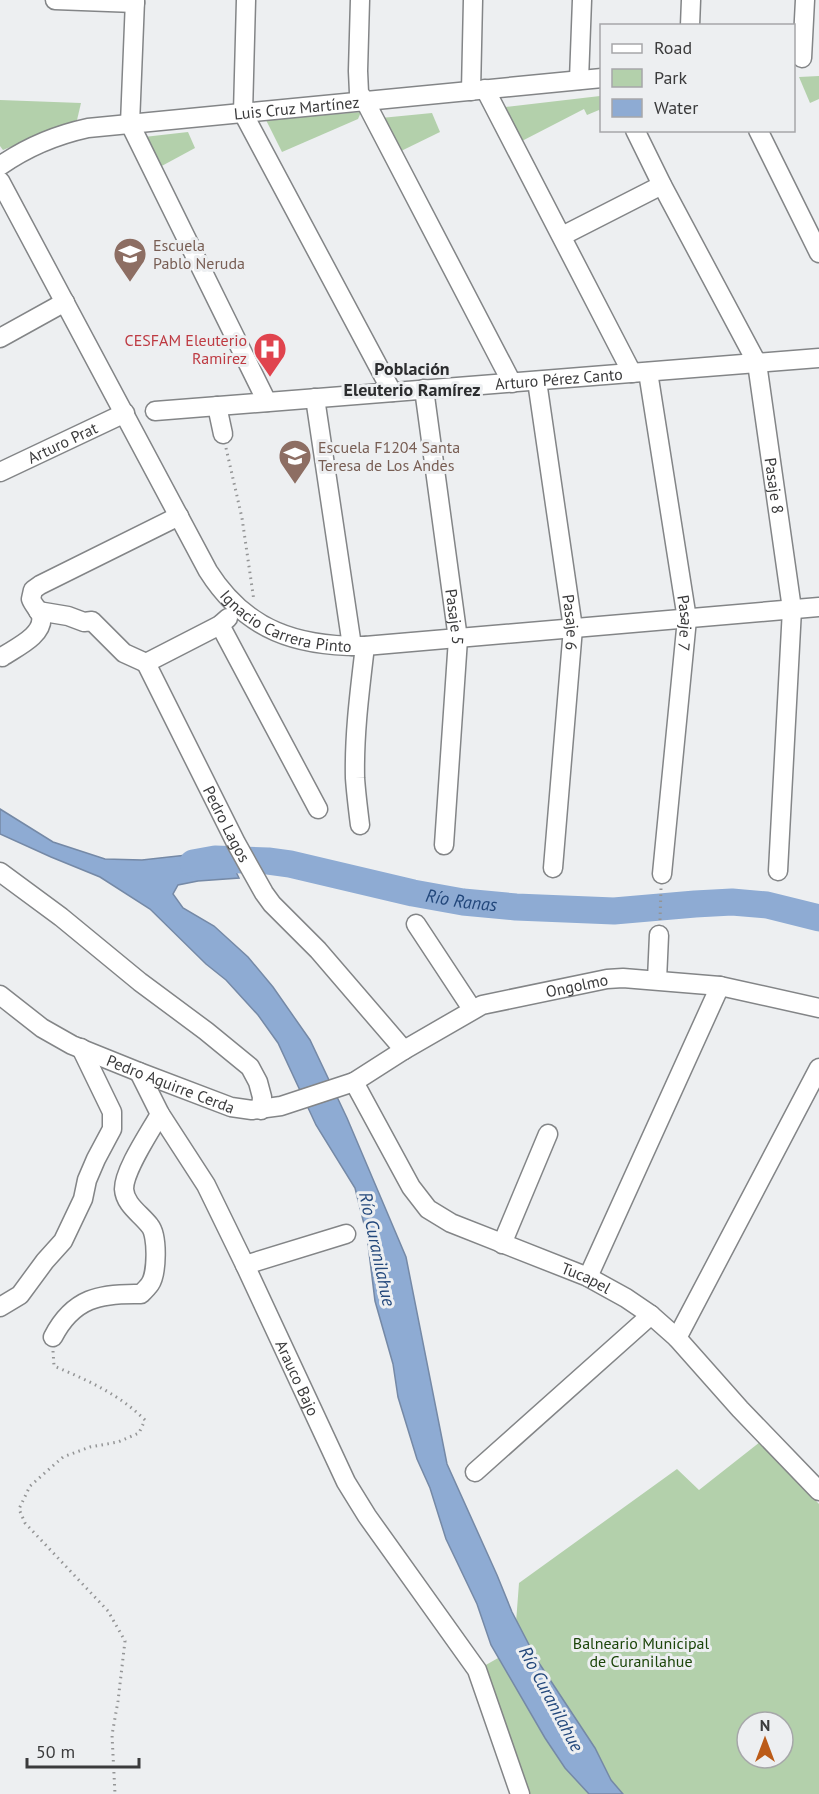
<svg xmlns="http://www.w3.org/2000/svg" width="819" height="1794" font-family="'PT Sans',sans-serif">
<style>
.green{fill:#b3d0ab;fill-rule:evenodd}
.water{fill:#8eabd3;stroke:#7589a6;stroke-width:1.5}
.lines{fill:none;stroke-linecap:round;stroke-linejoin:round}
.river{stroke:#8eabd3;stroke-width:27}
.minor-casing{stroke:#838587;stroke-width:21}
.path{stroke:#949596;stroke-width:3;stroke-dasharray:1.5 4.5;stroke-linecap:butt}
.minor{stroke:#fff;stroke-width:18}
.labels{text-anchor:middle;stroke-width:6;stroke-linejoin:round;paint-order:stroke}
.street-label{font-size:16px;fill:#3b3b3c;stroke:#edeff1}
.education-label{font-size:16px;fill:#785e54;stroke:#edeff1;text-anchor:start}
.health-label{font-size:16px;fill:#be3a42;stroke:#edeff1;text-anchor:end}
.park-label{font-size:16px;fill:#1c450a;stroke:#edeff1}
.neighbourhood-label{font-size:18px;font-weight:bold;fill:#2c2d2f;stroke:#edeff1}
.water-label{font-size:18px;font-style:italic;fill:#22477b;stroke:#edeff1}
</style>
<rect width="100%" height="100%" fill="#edeff1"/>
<g class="green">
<polygon points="819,76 819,99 810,103 799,77"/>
<polygon points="600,96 601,97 601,115 599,110 587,115 584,109 520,142 505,107"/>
<polygon points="0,100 81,103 77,120 3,150 0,146"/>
<polygon points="361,112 358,119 282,152 266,120"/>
<polygon points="432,113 440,132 397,153 381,118"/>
<polygon points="188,132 195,148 158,168 144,137"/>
<path d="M760,1442L819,1504V1794H516L477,1670L514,1649L519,1583L677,1469L699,1490ZM747,1722H783V1758H747Z"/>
</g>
<polygon class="water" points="0,809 53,842 105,859 142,860 196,854 227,853 239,878 198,881 178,885 173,894 183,908 214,926 248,957 273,987 310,1040 347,1118 406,1257 447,1464 497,1575 512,1612 537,1660 595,1748 611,1780 623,1794 589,1794 565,1768 545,1738 491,1645 477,1604 446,1539 430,1488 417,1459 398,1397 393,1364 375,1301 367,1236 355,1188 316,1125 278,1043 258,1015 226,980 206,964 150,909 100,877 51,857 0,834"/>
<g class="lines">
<path class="river" id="s1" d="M193,863L215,859L268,861L290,864L413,893L463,902L516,907L614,911L695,904L732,902L767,905L819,918"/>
<g class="minor-casing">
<g id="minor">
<polyline points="55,0 135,3"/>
<polyline points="135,0 130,124 267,402"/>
<polyline points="246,0 243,113 392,392"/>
<polyline points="360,0 358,71 359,93 365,101 512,383"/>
<polyline points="690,26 691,0"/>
<polyline points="802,58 805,0"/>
<polyline points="579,80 582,0"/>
<polyline points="485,89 632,373"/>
<polyline points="471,91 473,0"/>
<path id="s2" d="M635,130L662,185L757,363L792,609L778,871"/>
<polyline points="758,130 819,253"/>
<path id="s3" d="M0,166C27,147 56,135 88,128L602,78"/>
<path id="s4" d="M0,181L208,571C246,631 298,647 365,646L819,607"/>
<polyline points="562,236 662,185"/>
<polyline points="0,338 65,302"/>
<path id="s5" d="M648,372L687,619L662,874"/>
<path id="s6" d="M537,381L573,628L553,868"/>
<path id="s7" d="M424,389L458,639L444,845"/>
<polyline points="315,398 352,646"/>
<polyline points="217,406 223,434"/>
<path id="s8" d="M155,411L819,358"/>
<path id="s9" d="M0,472L125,413"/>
<polyline points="38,611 68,616 84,622 92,621 124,653 146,663"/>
<polyline points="220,625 318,809"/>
<path d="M2,657C15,648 45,635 41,616C39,610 33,605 31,599L33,590L40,585L179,516"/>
<path id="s10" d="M146,663L236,843L264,893L272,904L318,950L404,1050"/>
<polyline points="146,663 220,625 228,618"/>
<path d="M360,825C358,809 356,793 355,778C354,733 360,689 365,646"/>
<polyline points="0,872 61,917 140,982 206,1031 250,1067 258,1082 262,1097 261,1110"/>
<polyline points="416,924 472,1009"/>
<polyline points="657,980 659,935"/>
<path id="s11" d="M0,995L42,1028L72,1045L139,1072L231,1107L252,1110L281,1106L354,1082L404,1050L482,1005L607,979L623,978L720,986L819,1008"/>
<path id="s12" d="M139,1072L160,1114L206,1185L245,1265L346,1482L367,1516L477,1670L520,1794"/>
<path id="s13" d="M354,1082L411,1187L428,1209L451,1223L588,1277L626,1298L651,1315L677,1338L740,1409L819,1491"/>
<polyline points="502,1244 548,1134"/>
<polyline points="245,1265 346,1234"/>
<polyline points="588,1277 720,986"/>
<polyline points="0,1307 20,1295 45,1261 63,1241 83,1199 87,1180 96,1159 112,1129 112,1112 81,1048"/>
<path d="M53,1337C73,1298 100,1293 141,1294C144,1291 148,1287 150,1284C157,1274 158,1236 150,1226C141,1214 125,1205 124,1189C124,1170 150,1132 160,1114"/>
<polyline points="677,1338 819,1068"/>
<polyline points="475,1472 651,1315"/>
</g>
</g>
<g class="path">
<polyline points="226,448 242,518 254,601"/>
<polyline points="660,920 661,888"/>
<path d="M53,1351L54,1366C87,1380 119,1394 145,1420L139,1433L118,1442L90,1447L63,1457L30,1486L19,1509L25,1523L108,1611L125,1641L118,1701L112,1735L115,1794"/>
</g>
<use href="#minor" class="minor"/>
</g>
<defs>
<g id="school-pin" transform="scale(1.725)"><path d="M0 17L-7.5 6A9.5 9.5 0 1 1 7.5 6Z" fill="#8d6e63" stroke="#edeff1"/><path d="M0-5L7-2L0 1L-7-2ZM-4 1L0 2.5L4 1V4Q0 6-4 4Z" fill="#fff"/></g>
<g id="hospital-pin" transform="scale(1.725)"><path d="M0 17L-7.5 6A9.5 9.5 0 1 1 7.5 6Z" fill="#e0444e" stroke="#edeff1"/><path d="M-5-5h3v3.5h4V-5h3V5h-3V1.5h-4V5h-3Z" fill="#fff"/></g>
</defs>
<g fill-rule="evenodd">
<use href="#school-pin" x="130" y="254"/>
<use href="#hospital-pin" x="270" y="349"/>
<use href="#school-pin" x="295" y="456"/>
</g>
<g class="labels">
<g class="street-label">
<text dy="6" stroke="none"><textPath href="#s3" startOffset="306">Luis Cruz Martínez</textPath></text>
<text dy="6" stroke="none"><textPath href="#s8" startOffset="405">Arturo Pérez Canto</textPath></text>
<text dy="6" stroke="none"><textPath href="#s9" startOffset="69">Arturo Prat</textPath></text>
<text dy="6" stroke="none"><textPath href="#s2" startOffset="387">Pasaje 8</textPath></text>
<text dy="6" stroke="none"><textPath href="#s4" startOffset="540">Ignacio Carrera Pinto</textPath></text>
<text dy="6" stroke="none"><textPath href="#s7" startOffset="230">Pasaje 5</textPath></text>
<text dy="6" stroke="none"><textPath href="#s5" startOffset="254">Pasaje 7</textPath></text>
<text dy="6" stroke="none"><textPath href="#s6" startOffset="244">Pasaje 6</textPath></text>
<text dy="6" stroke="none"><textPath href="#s10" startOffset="180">Pedro Lagos</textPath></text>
<text dy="6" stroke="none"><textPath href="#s11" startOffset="632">Ongolmo</textPath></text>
<text dy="6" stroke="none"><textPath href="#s11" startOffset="194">Pedro Aguirre Cerda</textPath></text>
<text dy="6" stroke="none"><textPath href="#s13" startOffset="320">Tucapel</textPath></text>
<text dy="6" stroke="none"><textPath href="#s12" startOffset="345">Arauco Bajo</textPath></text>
</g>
<g class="education-label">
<text x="153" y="251">Escuela<tspan x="153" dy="18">Pablo Neruda</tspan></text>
<text x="318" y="453">Escuela F1204 Santa<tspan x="318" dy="18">Teresa de Los Andes</tspan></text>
</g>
<g class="health-label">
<text x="247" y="346">CESFAM Eleuterio<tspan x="247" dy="18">Ramirez</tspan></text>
</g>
<g class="park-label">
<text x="641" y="1649">Balneario Municipal<tspan x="641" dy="18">de Curanilahue</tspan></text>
</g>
<g class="neighbourhood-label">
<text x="412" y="375">Población<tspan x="412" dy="21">Eleuterio Ramírez</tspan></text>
</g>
<g class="water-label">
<text dy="6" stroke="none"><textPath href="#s1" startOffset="273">Río Ranas</textPath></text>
<text transform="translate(377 1249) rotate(78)" y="6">Río Curanilahue</text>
<text transform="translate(551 1699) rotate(62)" y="6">Río Curanilahue</text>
</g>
</g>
<rect x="600" y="24" width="195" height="108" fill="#edeff1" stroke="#a6a7a9" stroke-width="1.5"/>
<rect x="612" y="44" width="30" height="9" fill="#ffffff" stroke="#a6a7a9" stroke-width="1.5"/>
<text x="654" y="54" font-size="18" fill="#3b3b3c">Road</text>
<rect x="612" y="69" width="30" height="18" fill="#b3d0ab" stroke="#a6a7a9" stroke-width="1.5"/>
<text x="654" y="84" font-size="18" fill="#3b3b3c">Park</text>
<rect x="612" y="99" width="30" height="18" fill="#8eabd3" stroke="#a6a7a9" stroke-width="1.5"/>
<text x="654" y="114" font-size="18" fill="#3b3b3c">Water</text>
<g transform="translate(765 1740)"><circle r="28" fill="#edeff1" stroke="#a6a7a9" stroke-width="1.5"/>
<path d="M0-4.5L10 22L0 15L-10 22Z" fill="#bb5b18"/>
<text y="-9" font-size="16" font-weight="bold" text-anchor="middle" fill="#3b3b3c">N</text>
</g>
<path d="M27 1758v9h112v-9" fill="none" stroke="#3b3b3c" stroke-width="3"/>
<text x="36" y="1758" font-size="18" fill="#3b3b3c" stroke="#edeff1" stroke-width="4.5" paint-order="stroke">50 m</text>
</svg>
